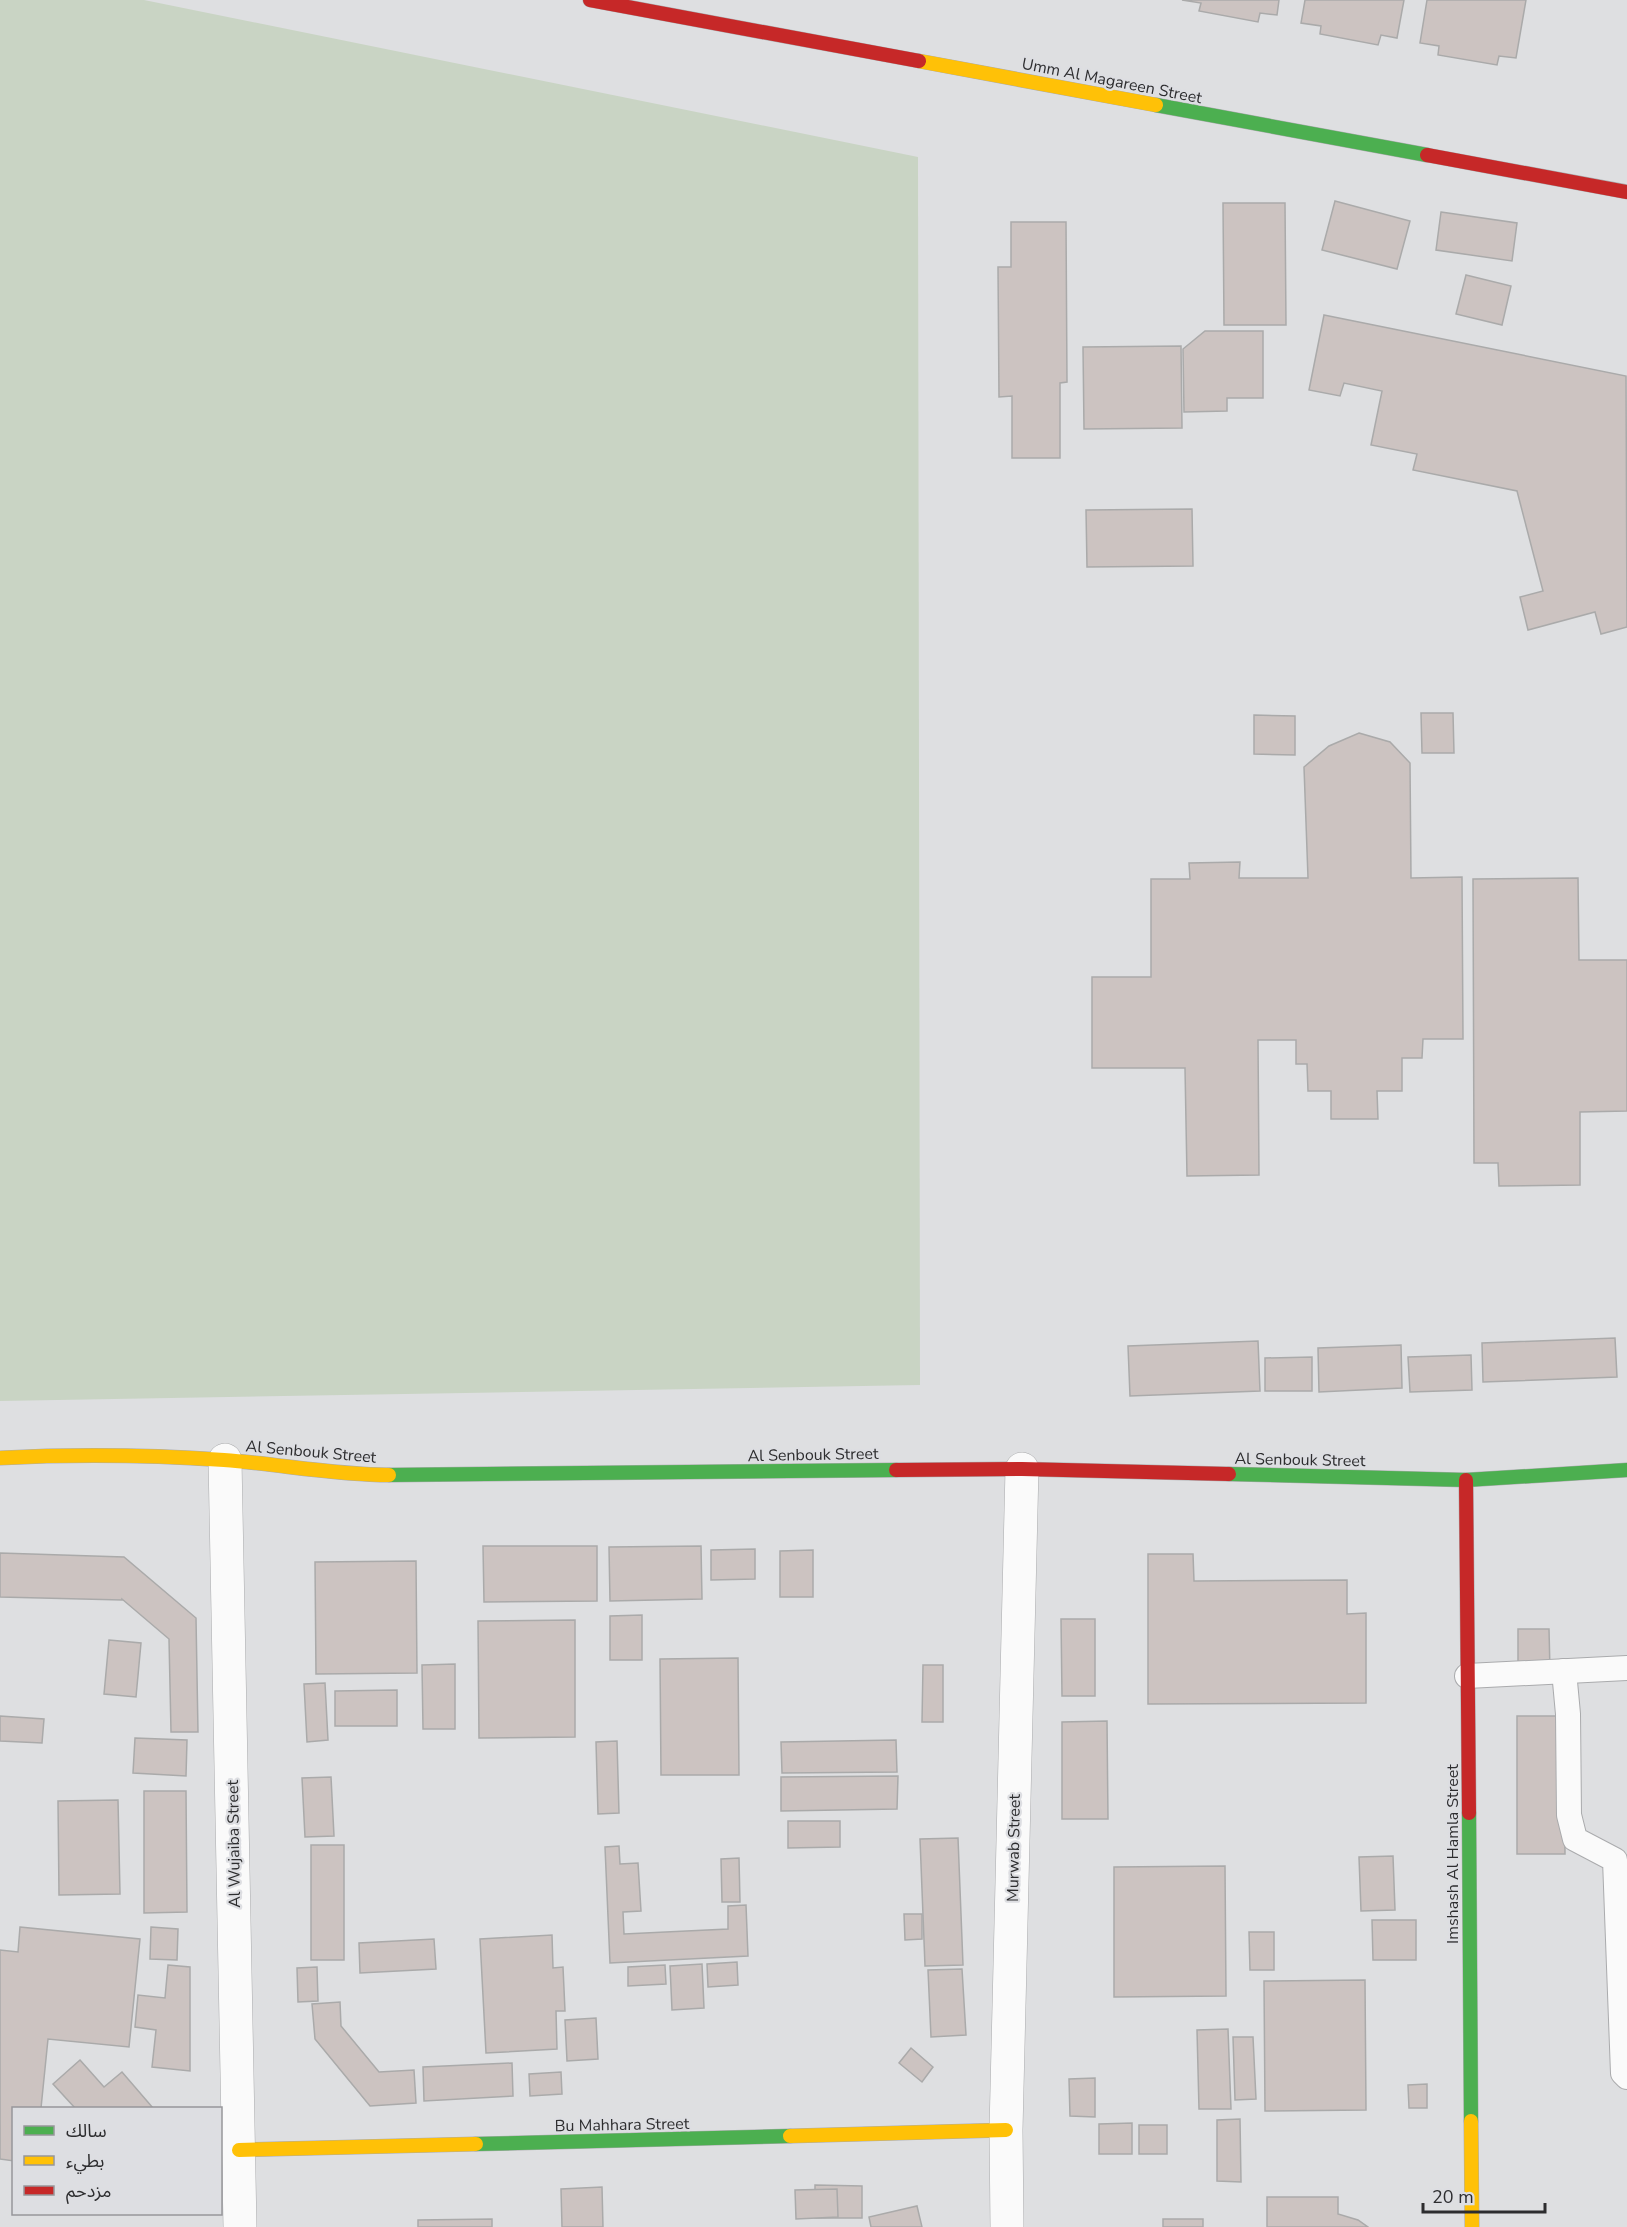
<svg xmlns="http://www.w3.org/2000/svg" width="1627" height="2227" font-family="'Nunito Sans','Noto Sans Arabic',sans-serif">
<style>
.green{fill:#c9d4c4}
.building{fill:#ccc3c1;stroke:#aaa;stroke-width:1.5}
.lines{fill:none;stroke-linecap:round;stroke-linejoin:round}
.lane-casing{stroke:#aaabad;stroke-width:26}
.street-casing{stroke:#aaabad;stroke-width:34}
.fast-casing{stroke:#aaabad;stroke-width:15}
.slow-casing{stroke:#aaabad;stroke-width:15}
.jam-casing{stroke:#aaabad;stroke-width:15}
.lane{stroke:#fafafa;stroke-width:24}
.street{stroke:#fafafa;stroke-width:33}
.fast{stroke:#4caf50;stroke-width:14}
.slow{stroke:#ffc107;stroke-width:14}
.jam{stroke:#c62828;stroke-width:14}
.labels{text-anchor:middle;stroke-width:4.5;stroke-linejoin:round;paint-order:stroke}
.street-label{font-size:16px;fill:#2d2d2f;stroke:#dddee2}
</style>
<rect width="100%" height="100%" fill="#dedfe1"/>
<polygon class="green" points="0,0 144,0 918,157 920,1385 0,1401"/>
<g class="building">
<polygon points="1182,0 1279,0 1277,15 1260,13 1258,22 1199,11 1201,3"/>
<polygon points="1305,0 1404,0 1397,38 1381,35 1378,45 1320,34 1321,26 1301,23"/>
<polygon points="1427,0 1526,0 1516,58 1499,56 1497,65 1438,55 1439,46 1420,43"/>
<polygon points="1335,201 1410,221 1397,269 1322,250"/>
<polygon points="1223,203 1285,203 1286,325 1224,325"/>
<polygon points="1441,212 1517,223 1512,261 1436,250"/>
<polygon points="1011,222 1066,222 1067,382 1060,383 1060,458 1012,458 1012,396 999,397 998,267 1011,267"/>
<polygon points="1466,275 1511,286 1502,325 1456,314"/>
<polygon points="1324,315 1626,376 1627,627 1601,634 1595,612 1528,630 1520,597 1543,591 1517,491 1413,470 1417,454 1371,445 1382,391 1344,383 1340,396 1309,390"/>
<polygon points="1205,331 1263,331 1263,398 1227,398 1227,411 1184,412 1183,349"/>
<polygon points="1181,346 1182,428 1084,429 1083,347"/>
<polygon points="1192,509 1193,566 1087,567 1086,510"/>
<polygon points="1421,713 1453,713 1454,753 1422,753"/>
<polygon points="1254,715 1295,716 1295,755 1254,754"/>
<polygon points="1359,733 1390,742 1410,763 1411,878 1462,877 1463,1039 1423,1039 1422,1058 1402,1058 1402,1091 1377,1091 1378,1119 1331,1119 1331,1091 1308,1091 1307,1064 1296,1064 1296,1040 1258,1040 1259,1175 1187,1176 1185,1068 1092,1068 1092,977 1151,977 1151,879 1190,879 1189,863 1240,862 1239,878 1308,878 1304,767 1329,746"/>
<polygon points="1578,878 1579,960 1627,960 1627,1111 1580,1112 1580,1185 1499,1186 1498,1163 1474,1163 1473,879"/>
<polygon points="1615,1338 1617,1377 1483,1382 1482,1343"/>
<polygon points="1258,1341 1260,1391 1130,1396 1128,1346"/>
<polygon points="1401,1345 1402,1388 1319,1392 1318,1348"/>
<polygon points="1471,1355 1472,1390 1410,1392 1408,1357"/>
<polygon points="1312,1357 1312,1391 1265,1391 1265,1358"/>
<polygon points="483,1546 597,1546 597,1601 484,1602"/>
<polygon points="701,1546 702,1599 610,1601 609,1547"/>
<polygon points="755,1549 755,1579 711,1580 711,1550"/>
<polygon points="813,1550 813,1597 780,1597 780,1551"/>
<polygon points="0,1553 124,1557 196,1618 198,1732 171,1732 169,1639 122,1599 122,1600 0,1597"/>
<polygon points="1148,1554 1193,1554 1194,1581 1347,1580 1347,1614 1366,1613 1366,1703 1148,1704"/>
<polygon points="416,1561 417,1673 316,1674 315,1562"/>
<polygon points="642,1615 642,1660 610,1660 610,1616"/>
<polygon points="1061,1619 1095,1619 1095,1696 1062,1696"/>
<polygon points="575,1620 575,1737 479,1738 478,1621"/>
<polygon points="1518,1629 1549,1629 1550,1671 1518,1671"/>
<polygon points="109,1640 141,1643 136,1697 104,1694"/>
<polygon points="738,1658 739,1775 661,1775 660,1659"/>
<polygon points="455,1664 455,1729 423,1729 422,1665"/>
<polygon points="923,1665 943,1665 943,1722 922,1722"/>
<polygon points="325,1683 328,1740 307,1742 304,1684"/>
<polygon points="397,1690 397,1726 335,1726 335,1691"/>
<polygon points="0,1716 44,1719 42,1743 0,1741"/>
<polygon points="1517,1716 1564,1716 1565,1854 1517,1854"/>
<polygon points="1107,1721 1108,1819 1062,1819 1062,1722"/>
<polygon points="135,1738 187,1740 186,1776 133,1773"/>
<polygon points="896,1740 897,1772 782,1773 781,1742"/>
<polygon points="617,1741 619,1813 598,1814 596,1742"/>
<polygon points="898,1776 897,1809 781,1811 781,1777"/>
<polygon points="331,1777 334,1836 305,1837 302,1778"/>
<polygon points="144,1791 186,1791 187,1912 144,1913"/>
<polygon points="118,1800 120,1894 59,1895 58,1801"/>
<polygon points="788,1821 840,1821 840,1847 788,1848"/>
<polygon points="958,1838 963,1965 925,1966 920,1839"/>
<rect x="311" y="1845" width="33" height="115"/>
<polygon points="619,1846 620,1864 638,1863 641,1911 623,1912 624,1934 728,1929 728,1906 746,1905 748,1956 610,1963 605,1847"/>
<polygon points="1393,1856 1395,1910 1361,1911 1359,1857"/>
<polygon points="739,1858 740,1902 722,1902 721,1859"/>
<polygon points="1225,1866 1226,1996 1114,1997 1114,1867"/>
<polygon points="904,1914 922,1914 922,1939 905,1940"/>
<polygon points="1372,1920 1416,1920 1416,1960 1373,1960"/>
<polygon points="20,1927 140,1939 129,2047 48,2039 41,2108 14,2108 14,2161 0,2159 0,1950 18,1952"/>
<polygon points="151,1927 178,1929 177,1960 150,1959"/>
<polygon points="1249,1932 1274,1932 1274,1970 1250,1970"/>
<polygon points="552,1935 553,1968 563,1967 565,2011 556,2011 557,2049 486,2053 480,1939"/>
<polygon points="434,1939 436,1969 360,1973 359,1943"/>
<polygon points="737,1962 738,1985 708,1987 707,1964"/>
<polygon points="702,1964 704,2008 672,2010 670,1966"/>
<polygon points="168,1965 190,1967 190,2071 152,2067 156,2030 135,2027 138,1995 165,1998"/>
<polygon points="665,1965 666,1984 628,1986 628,1967"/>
<polygon points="317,1967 318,2001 298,2002 297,1968"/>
<polygon points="962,1969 966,2035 931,2037 928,1970"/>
<polygon points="1365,1980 1366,2110 1265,2111 1264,1981"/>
<polygon points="340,2002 341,2026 379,2072 414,2070 416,2103 370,2106 315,2039 312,2004"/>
<polygon points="596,2018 598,2059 567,2061 565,2020"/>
<polygon points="1228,2029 1231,2109 1199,2109 1197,2030"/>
<polygon points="1233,2037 1253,2037 1256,2099 1235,2100"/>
<polygon points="911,2048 933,2067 922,2082 899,2063"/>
<polygon points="80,2060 104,2087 122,2072 153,2108 75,2108 53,2084"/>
<polygon points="512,2063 513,2096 424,2101 423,2067"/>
<polygon points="561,2072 562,2094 530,2096 529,2074"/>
<polygon points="1095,2078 1095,2117 1070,2116 1069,2079"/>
<polygon points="1427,2084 1427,2108 1409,2108 1408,2085"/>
<polygon points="1240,2119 1241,2182 1217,2181 1217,2120"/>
<polygon points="1132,2123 1132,2154 1099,2154 1099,2124"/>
<rect x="1139" y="2125" width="28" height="29"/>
<polygon points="815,2185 862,2186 862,2218 815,2218"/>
<polygon points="602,2187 603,2227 562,2227 561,2189"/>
<polygon points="837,2189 838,2217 796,2219 795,2190"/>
<polygon points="1267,2197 1338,2197 1338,2214 1358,2220 1368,2227 1267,2227"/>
<polygon points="917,2206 922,2227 871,2227 869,2217"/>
<polygon points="492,2219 492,2227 418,2227 418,2220"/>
<rect x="1163" y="2219" width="40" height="8"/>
</g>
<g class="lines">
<g class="lane-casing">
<g id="lane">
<polyline points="1564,1671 1568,1714 1569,1815 1575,1839 1615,1860 1623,2073 1627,2077"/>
<polyline points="1467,1676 1627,1668"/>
</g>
</g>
<g class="street-casing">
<g id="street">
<polyline points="225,1460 240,2227"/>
<polyline points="1007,2227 1006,2130 1022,1469"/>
</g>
</g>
<g class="fast-casing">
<g id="fast">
<polyline points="1156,105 1427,155"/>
<polyline points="1229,1474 1466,1480 1627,1470"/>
<polyline points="389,1475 896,1470"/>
<polyline points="1469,1813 1471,2121"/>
<polyline points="476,2144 790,2136"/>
</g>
</g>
<g class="slow-casing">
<g id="slow">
<polyline points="919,61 1156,105"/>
<path d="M0,1458C75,1454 150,1455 224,1460C279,1464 334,1475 389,1475"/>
<polyline points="1471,2121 1472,2227"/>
<polyline points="790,2136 1006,2130"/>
<polyline points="239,2150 476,2144"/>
</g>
</g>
<g class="jam-casing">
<g id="jam">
<polyline points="590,0 919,61"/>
<polyline points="1427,155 1627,192"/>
<polyline points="896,1470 1022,1469 1229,1474"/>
<polyline points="1466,1480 1469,1813"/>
</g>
</g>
<use href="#lane" class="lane"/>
<use href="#street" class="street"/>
<use href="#fast" class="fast"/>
<use href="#slow" class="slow"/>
<use href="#jam" class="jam"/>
</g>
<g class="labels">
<g class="street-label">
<text transform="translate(1112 80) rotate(11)" y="6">Umm Al Magareen Street</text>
<text transform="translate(311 1451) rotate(5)" y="6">Al Senbouk Street</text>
<text transform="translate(813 1454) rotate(-1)" y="6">Al Senbouk Street</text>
<text transform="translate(1300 1459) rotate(1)" y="6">Al Senbouk Street</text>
<text transform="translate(233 1844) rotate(-91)" y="6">Al Wujaiba Street</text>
<text transform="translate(1013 1848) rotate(-89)" y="6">Murwab Street</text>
<text transform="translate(1452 1854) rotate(-90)" y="6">Imshash Al Hamla Street</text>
<text transform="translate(622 2124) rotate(-1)" y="6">Bu Mahhara Street</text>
</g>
</g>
<rect x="12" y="2107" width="210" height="108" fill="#dddee2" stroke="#97979a" stroke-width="1.5"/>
<rect x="24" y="2126" width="30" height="9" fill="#4caf50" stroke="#97979a" stroke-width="1.5"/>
<text x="66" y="2137" font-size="18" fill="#2d2d2f">سالك</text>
<rect x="24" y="2156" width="30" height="9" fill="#ffc107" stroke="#97979a" stroke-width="1.5"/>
<text x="66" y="2167" font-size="18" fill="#2d2d2f">بطيء</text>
<rect x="24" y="2186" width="30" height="9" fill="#c62828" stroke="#97979a" stroke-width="1.5"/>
<text x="66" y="2197" font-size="18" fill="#2d2d2f">مزدحم</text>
<path d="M1423 2203v9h122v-9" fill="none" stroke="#2d2d2f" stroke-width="3"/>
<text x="1432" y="2203" font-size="18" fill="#2d2d2f" stroke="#dddee2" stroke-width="4.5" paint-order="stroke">20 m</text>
</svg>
